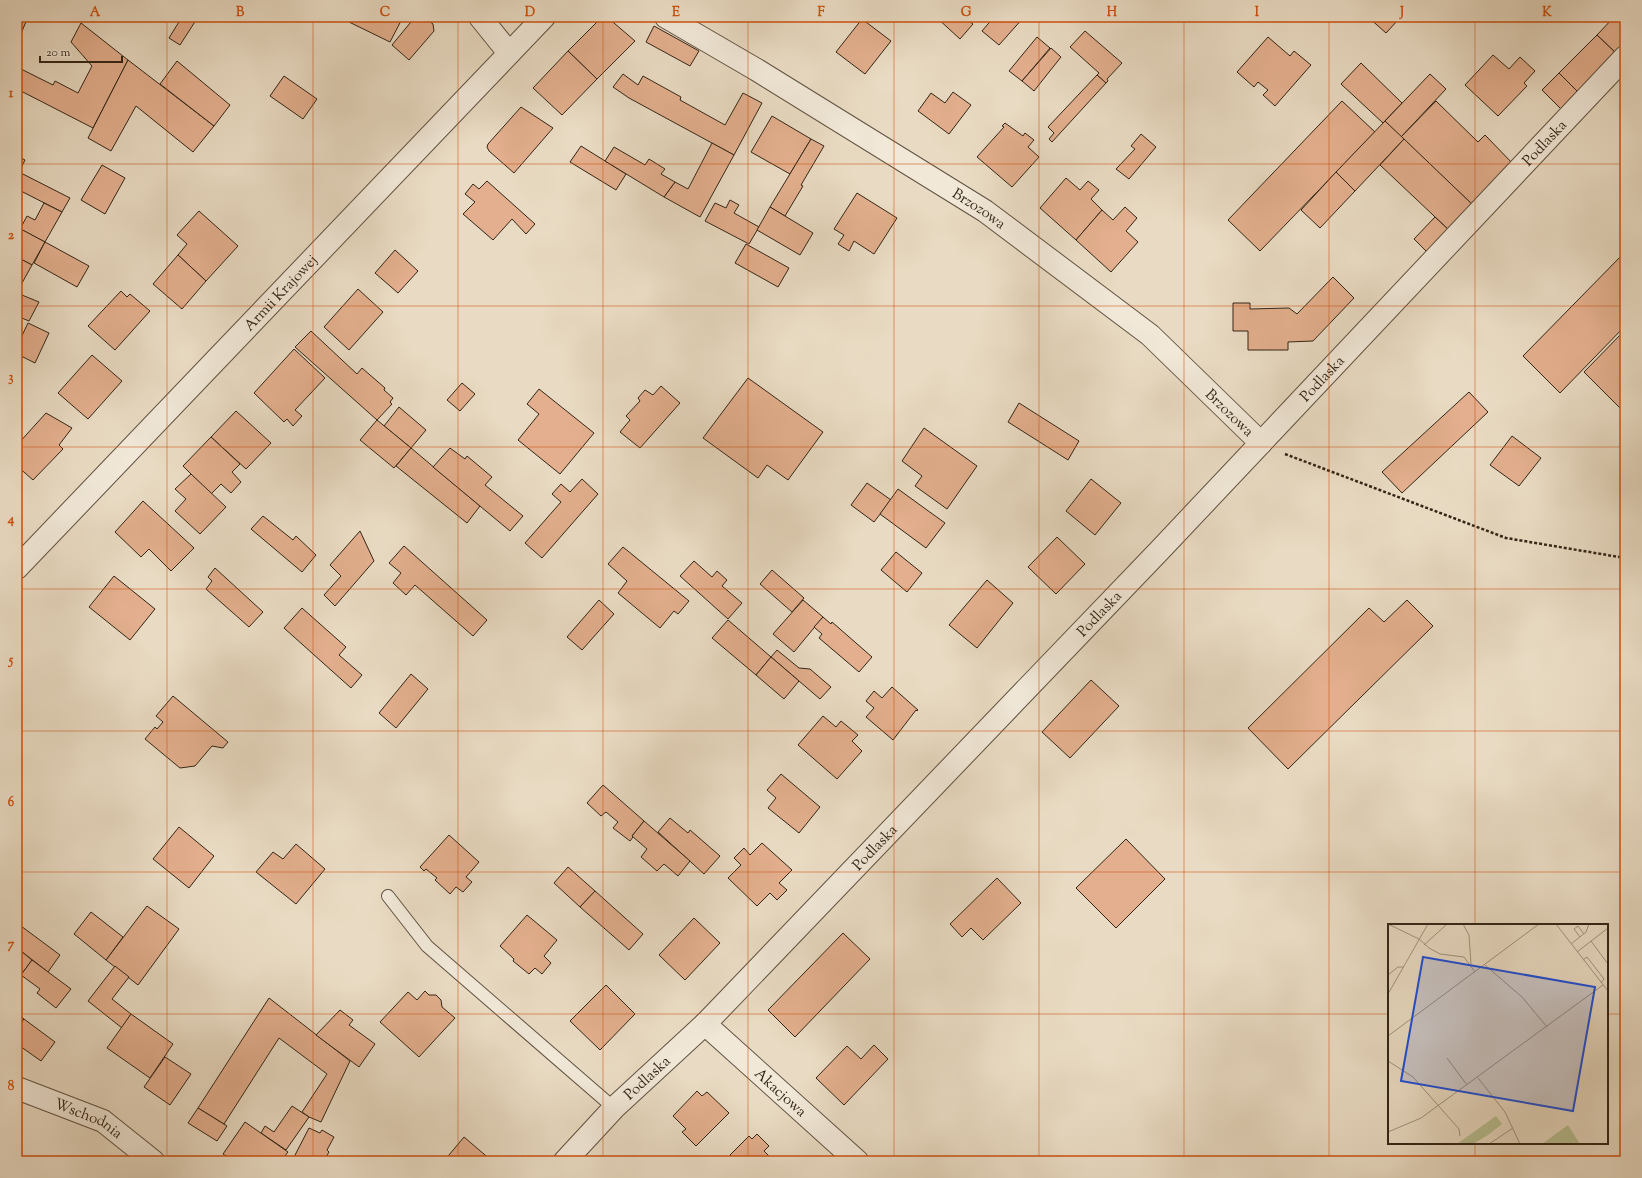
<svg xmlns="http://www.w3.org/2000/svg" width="1642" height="1178" font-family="'Sorts Mill Goudy',serif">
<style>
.building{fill:#e3af8e;stroke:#322516}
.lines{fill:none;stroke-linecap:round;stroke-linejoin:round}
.service-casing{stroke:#605241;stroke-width:14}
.minor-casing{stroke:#605241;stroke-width:24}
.path{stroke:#322516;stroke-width:2.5;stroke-dasharray:3 2;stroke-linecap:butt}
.service{stroke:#f1e8d8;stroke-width:12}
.minor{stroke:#f1e8d8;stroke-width:22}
.grid{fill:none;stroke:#cd510e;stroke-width:1;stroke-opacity:0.55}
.labels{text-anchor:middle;stroke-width:3;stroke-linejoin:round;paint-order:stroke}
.street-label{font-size:15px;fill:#322516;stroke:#f1e8d8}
.inset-road{fill:none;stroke:#a0927e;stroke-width:1}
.view{fill:#1d4ed8;fill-opacity:0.15;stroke:#1d4ed8;stroke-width:2}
.inset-edge{fill:none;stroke:#322516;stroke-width:2}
.neatline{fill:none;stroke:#cd510e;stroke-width:1.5}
.grid-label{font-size:13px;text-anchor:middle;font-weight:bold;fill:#cd510e}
</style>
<rect width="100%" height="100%" fill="#e9dbc3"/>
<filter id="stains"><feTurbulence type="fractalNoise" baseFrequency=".005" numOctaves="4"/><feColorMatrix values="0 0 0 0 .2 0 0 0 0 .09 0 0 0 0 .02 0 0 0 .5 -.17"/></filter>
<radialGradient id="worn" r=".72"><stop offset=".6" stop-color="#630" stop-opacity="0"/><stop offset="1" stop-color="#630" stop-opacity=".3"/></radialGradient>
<g class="building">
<polygon points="17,17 28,17 17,43"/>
<polygon points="182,17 198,17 180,45 169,38"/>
<polygon points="351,17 403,17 390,42 349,22"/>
<polygon points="415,17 424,17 433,24 434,31 409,60 392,45"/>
<polygon points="602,17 607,17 635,41 597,79 568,51"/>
<polygon points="936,17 964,17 973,24 960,39"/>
<polygon points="994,17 1024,17 999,45 982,31"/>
<polygon points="1368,17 1394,17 1398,20 1386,33"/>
<polygon points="1614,17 1625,17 1625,54 1621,58 1597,35"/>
<polygon points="862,19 891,41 865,74 836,52"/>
<polygon points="81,23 128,60 93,128 17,89 17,67 53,85 55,81 78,93 92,66 71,42"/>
<polygon points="654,26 699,51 690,66 646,42"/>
<polygon points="1085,31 1122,63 1107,79 1108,81 1106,83 1097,75 1099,73 1070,47"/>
<polygon points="1597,35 1621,58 1583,97 1559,73"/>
<polygon points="1037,37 1050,48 1022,81 1009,71"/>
<polygon points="1268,37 1290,56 1294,51 1311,65 1275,106 1263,95 1268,90 1258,82 1254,87 1237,72"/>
<polygon points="1051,48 1061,57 1034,91 1022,81"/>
<polygon points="568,51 597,79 562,115 533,88"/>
<polygon points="1493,55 1509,69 1520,57 1535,71 1524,83 1527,86 1498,116 1465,85"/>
<polygon points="128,60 214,126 193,152 136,106 111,151 88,138"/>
<polygon points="177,61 230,105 214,126 160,84"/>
<polygon points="1361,63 1402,103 1383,123 1341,84"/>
<polygon points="1559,73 1583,97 1566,114 1542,90"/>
<polygon points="623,74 638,85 643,76 681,97 680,100 725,125 743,93 762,103 734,155 629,98 613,87"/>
<polygon points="1430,74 1446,89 1401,137 1385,121"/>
<polygon points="1097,75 1106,83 1052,142 1049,139 1054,133 1048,127"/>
<polygon points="284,76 317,99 303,119 270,96"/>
<polygon points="953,92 971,105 949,134 918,111 931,93 945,103"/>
<polygon points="1342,101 1375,132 1260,251 1228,220"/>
<polygon points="1436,101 1478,142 1485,135 1515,166 1475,207 1401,137"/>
<polygon points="521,107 553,128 514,173 489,151 487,147 488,144"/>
<polygon points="772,116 811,139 790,174 751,152"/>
<polygon points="1385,121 1404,139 1355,191 1336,172"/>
<polygon points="1005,123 1023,136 1025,133 1034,140 1028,147 1039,157 1012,187 977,157 1004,127 1002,126"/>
<polygon points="1141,134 1156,147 1129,179 1116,169 1135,149 1131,146"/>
<polygon points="811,139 824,146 801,185 803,186 785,216 770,207"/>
<polygon points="1404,139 1475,207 1451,232 1380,165"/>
<polygon points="712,143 734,155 700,217 664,197 675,182 688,189"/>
<polygon points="581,146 626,174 616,190 570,162"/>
<polygon points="614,147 645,165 649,159 665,169 661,174 675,182 664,197 605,161"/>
<polygon points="17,156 25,160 19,172 17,171"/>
<polygon points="102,165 125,178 105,214 81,200"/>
<polygon points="17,171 70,198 62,212 17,189"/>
<polygon points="1336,172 1355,191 1320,228 1301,210"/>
<polygon points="1066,178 1080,190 1088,181 1099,190 1091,199 1102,210 1076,240 1040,208"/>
<polygon points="487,181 535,224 526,234 512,219 493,240 463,214 475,202 465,194 473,184 479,189"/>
<polygon points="857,193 897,218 874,254 854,241 849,251 838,244 844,235 834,229"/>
<polygon points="730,200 739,205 734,213 759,227 749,244 705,221 715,203 726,208"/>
<polygon points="44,203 62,212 45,242 20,229 27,216 35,220"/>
<polygon points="770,207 813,233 800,255 757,230"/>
<polygon points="1125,207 1137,218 1126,231 1138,242 1111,272 1076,240 1102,210 1113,220"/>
<polygon points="199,211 238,246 206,281 178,255 187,244 177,235"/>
<polygon points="1435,217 1452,233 1430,255 1414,239"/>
<polygon points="17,227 45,242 32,265 17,257"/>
<polygon points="45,242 89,266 77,287 34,263"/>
<polygon points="746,244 789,268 778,287 735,263"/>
<polygon points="395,250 418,271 398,293 375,273"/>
<polygon points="1625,252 1625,326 1560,393 1523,356"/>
<polygon points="178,255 206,281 182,309 153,284"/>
<polygon points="17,257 32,265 17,292"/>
<polygon points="1333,277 1354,298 1313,341 1288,342 1288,350 1248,350 1248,331 1233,331 1233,303 1250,303 1250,309 1289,308 1297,314"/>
<polygon points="358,289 383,312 349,350 324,327"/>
<polygon points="121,291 127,297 130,294 150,311 115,350 88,326"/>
<polygon points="17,293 39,302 29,321 17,316"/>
<polygon points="28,323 49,333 35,363 17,354 17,346"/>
<polygon points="1625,330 1625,404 1620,408 1584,372"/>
<polygon points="311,331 357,374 362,368 385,388 384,390 393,398 390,402 392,404 377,420 295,347"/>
<polygon points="17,334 22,336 17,346"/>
<polygon points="294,349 325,378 295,410 302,416 293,426 287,419 284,422 254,393"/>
<polygon points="92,355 122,381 88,419 58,393"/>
<polygon points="748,378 823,432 788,480 767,465 758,478 703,438"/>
<polygon points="462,383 475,394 460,411 447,400"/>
<polygon points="661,386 680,403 640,448 620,432 630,420 626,416 640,401 638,398 645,390 653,395"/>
<polygon points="539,389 594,433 560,474 518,440 539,414 527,404"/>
<polygon points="1469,392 1488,412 1402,493 1382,472"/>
<polygon points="1019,403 1079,441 1068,460 1008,422"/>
<polygon points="399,407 426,430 411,448 384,426"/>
<polygon points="236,411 271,443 246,469 211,437"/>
<polygon points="46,413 72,428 59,445 63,449 33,480 17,466 17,445"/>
<polygon points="377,420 411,448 394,468 360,440"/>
<polygon points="924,428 977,466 947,509 915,486 922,476 902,461"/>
<polygon points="1512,436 1541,458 1519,486 1490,465"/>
<polygon points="211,437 240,464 232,472 241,482 231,493 221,484 211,494 183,466"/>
<polygon points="411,448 480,506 467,523 396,466"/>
<polygon points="450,448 465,459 467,456 492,477 485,485 523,516 510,531 433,467"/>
<polygon points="191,474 226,507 200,534 175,511 186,499 175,489"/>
<polygon points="582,479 598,494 542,558 525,543 561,502 552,494 561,484 570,492"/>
<polygon points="1091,479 1121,503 1095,535 1066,511"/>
<polygon points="867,483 891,500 874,522 851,505"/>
<polygon points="898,489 945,523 926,548 880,514"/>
<polygon points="143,501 194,548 171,571 149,549 141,557 115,532"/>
<polygon points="263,516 293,540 296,536 316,555 302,572 251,529"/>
<polygon points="360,531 374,561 335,606 324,595 341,576 330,565"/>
<polygon points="1057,537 1085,564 1056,594 1028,567"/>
<polygon points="404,546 487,620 473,636 415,585 406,595 393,583 401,573 389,563"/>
<polygon points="623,547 689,601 678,614 674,611 660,628 618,593 627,581 608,564"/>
<polygon points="896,552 922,573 907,592 881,570"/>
<polygon points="694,561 712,577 717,571 727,580 722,586 742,603 728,619 680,576"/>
<polygon points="215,568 263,612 249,627 206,589 212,581 208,577"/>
<polygon points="772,570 804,598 792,612 760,584"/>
<polygon points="114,576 155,609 130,640 89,607"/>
<polygon points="987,580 1013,603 977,648 949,625"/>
<polygon points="599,600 614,614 582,650 567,637"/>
<polygon points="803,600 823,617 794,652 773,634"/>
<polygon points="1407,600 1433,626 1288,769 1248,728 1369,608 1384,622"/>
<polygon points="302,608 346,647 339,655 362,675 351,688 284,628"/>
<polygon points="823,617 831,624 832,622 872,657 859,672 819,638 822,634 814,627"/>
<polygon points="728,620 771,657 756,675 712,638"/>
<polygon points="777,650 799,668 810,669 831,687 820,699 771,657"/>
<polygon points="771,657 799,681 784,699 756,675"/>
<polygon points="411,674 428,689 396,728 379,713"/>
<polygon points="1091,680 1119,706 1070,758 1042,732"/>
<polygon points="892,687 918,710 917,711 916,710 893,740 866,717 874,708 866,701 874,691 882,698"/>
<polygon points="173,696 228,742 223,748 212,746 195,766 180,768 145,739 155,727 157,729 163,722 156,716"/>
<polygon points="823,716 836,727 841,721 858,735 852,741 862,751 837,779 798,745"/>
<polygon points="781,774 820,807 799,833 768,808 776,798 767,790"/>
<polygon points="603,785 644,821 632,836 633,837 630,841 613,828 618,822 606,812 601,816 587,803"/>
<polygon points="670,818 688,833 690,830 720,856 704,874 658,832"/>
<polygon points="644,821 690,861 678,876 664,864 657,871 641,857 647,849 632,836"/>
<polygon points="179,827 214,856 189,888 153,859"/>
<polygon points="449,835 479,862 466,877 472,882 463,892 456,887 450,894 435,880 437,878 426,869 424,871 420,867"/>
<polygon points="1126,839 1165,879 1116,928 1076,888"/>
<polygon points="762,843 792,870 779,883 787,890 777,900 770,893 757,906 728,878 741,865 734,858 744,848 750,855"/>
<polygon points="296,844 325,869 296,904 256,872 273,852 283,859"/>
<polygon points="568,867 595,891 580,907 554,883"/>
<polygon points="997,878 1021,903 983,940 971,928 962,937 950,924"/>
<polygon points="595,891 643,934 629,950 580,907"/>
<polygon points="147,906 179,929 138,985 106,960"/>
<polygon points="91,912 123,937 106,960 74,934"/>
<polygon points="527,915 557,940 544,956 551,963 542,974 535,968 529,974 513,961 514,959 500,946"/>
<polygon points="694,918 720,943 685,980 659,955"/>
<polygon points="21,926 60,955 48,972 17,948 17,927 19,928"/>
<polygon points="843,933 870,959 795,1037 768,1010"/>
<polygon points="17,948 32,960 21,975 17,971"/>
<polygon points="32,960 71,989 56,1008 37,993 40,989 21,975"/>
<polygon points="115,966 129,977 112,999 131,1014 122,1028 88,1001"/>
<polygon points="606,985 635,1014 600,1050 570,1021"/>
<polygon points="425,991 429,995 436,995 441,1000 442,1007 455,1018 419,1057 380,1022 408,992 417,1000"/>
<polygon points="269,998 350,1061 321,1122 309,1117 302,1112 327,1074 279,1038 224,1124 198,1108"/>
<polygon points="340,1010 353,1020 349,1025 375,1044 359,1067 316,1035"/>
<polygon points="18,1014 24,1019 17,1028 17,1015"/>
<polygon points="131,1014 173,1044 150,1078 107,1048"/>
<polygon points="24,1019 55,1042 41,1061 17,1044 17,1028"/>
<polygon points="874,1045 888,1059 844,1105 816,1078 847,1046 861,1059"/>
<polygon points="165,1057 191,1074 170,1105 144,1087"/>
<polygon points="697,1091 702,1096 707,1092 729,1113 696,1146 682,1132 686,1129 673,1116"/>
<polygon points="292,1106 309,1117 286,1150 261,1133 265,1126 274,1132"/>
<polygon points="198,1108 227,1126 217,1141 188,1123"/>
<polygon points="245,1122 288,1152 281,1161 234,1161 223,1154"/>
<polygon points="309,1128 320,1133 322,1130 334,1137 327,1150 329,1152 324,1161 296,1161 293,1159"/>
<polygon points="757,1134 769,1146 764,1151 774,1161 736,1161 730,1155 749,1136 752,1139"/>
<polygon points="464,1137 492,1161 444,1161"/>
<polygon points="17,1153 26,1161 17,1161"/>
</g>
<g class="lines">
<g class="service-casing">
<polyline id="service" points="388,896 427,946 614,1108"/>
</g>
<g class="minor-casing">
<g id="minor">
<polyline points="480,17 509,53"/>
<path id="s1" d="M666,17L757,70L985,211L1150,335L1261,443"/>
<path id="s2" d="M17,568L544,17"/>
<path id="s3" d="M705,1024L857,1161"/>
<path id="s4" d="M17,1088L103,1121L153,1161"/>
<path id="s5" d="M565,1161L614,1108L705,1024L1159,551L1625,57"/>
</g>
</g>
<polyline class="path" points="1285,454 1506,538 1625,558"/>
<use href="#service" class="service"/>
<use href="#minor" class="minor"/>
</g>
<path class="grid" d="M167,17V1161M313,17V1161M458,17V1161M603,17V1161M748,17V1161M894,17V1161M1039,17V1161M1184,17V1161M1329,17V1161M1475,17V925M17,164H1625M17,306H1625M17,447H1625M17,589H1625M17,731H1625M17,872H1625M17,1014H1389M1607,1014H1625M1475,1143V1161"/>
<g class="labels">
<g class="street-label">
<text dy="5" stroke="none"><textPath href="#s5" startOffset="1413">Podlaska</textPath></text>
<text dy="5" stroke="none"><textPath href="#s1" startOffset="367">Brzozowa</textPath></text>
<text dy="5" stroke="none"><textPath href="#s2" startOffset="381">Armii Krajowej</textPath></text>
<text dy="5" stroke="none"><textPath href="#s5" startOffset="1089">Podlaska</textPath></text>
<text dy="5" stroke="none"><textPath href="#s1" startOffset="691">Brzozowa</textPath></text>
<text dy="5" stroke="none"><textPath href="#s5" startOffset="765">Podlaska</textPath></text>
<text dy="5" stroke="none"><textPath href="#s5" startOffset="441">Podlaska</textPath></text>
<text dy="5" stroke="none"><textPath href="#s5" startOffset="117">Podlaska</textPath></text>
<text dy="5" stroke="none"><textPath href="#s3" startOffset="102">Akacjowa</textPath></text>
<text dy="5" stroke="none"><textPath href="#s4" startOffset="78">Wschodnia</textPath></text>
</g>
</g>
<g transform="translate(1388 924)">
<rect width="220" height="220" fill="#e9dbc3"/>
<path d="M108,192L114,200L100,211L85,220H69Z" fill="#b8c093"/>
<path d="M180,201L192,220H154Z" fill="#b8c093"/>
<path class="inset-road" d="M0,0L31,15L41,24L52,30L76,33L87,48M75,0L81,11L83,40M168,0L220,67M192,13L186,5L190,2L196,10M203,17L220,40M183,20L198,8L201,0M36,21L59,0M189,28L220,4M195,36L199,33L216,55L213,59M97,41L134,73L159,103M0,51L10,43H16M0,70L40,0M0,112L151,0M59,134L79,161M0,137L25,153L71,205L72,212M90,154L117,188L132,220M0,208L33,194L215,61M101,220L125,204"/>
<path class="view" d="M35,33L207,63L185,187L13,157Z"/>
<rect width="220" height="220" class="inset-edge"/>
</g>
<rect width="1642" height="1178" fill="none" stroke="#e9dbc3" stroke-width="44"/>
<path d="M40 56v6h82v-6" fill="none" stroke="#322516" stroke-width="2"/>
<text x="46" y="56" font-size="12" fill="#322516" stroke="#f1e8d8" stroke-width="3" paint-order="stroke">20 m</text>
<rect x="22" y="22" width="1598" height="1134" class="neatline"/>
<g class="grid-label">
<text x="95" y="16">A</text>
<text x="240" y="16">B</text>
<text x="385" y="16">C</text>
<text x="530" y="16">D</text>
<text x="676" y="16">E</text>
<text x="821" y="16">F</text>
<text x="966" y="16">G</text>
<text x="1112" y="16">H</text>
<text x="1257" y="16">I</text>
<text x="1402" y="16">J</text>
<text x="1547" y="16">K</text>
<text x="11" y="97">1</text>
<text x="11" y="239">2</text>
<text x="11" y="381">3</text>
<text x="11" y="523">4</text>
<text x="11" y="664">5</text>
<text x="11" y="806">6</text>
<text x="11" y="948">7</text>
<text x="11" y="1090">8</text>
</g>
<rect width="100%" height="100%" filter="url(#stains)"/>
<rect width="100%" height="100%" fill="url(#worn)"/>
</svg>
